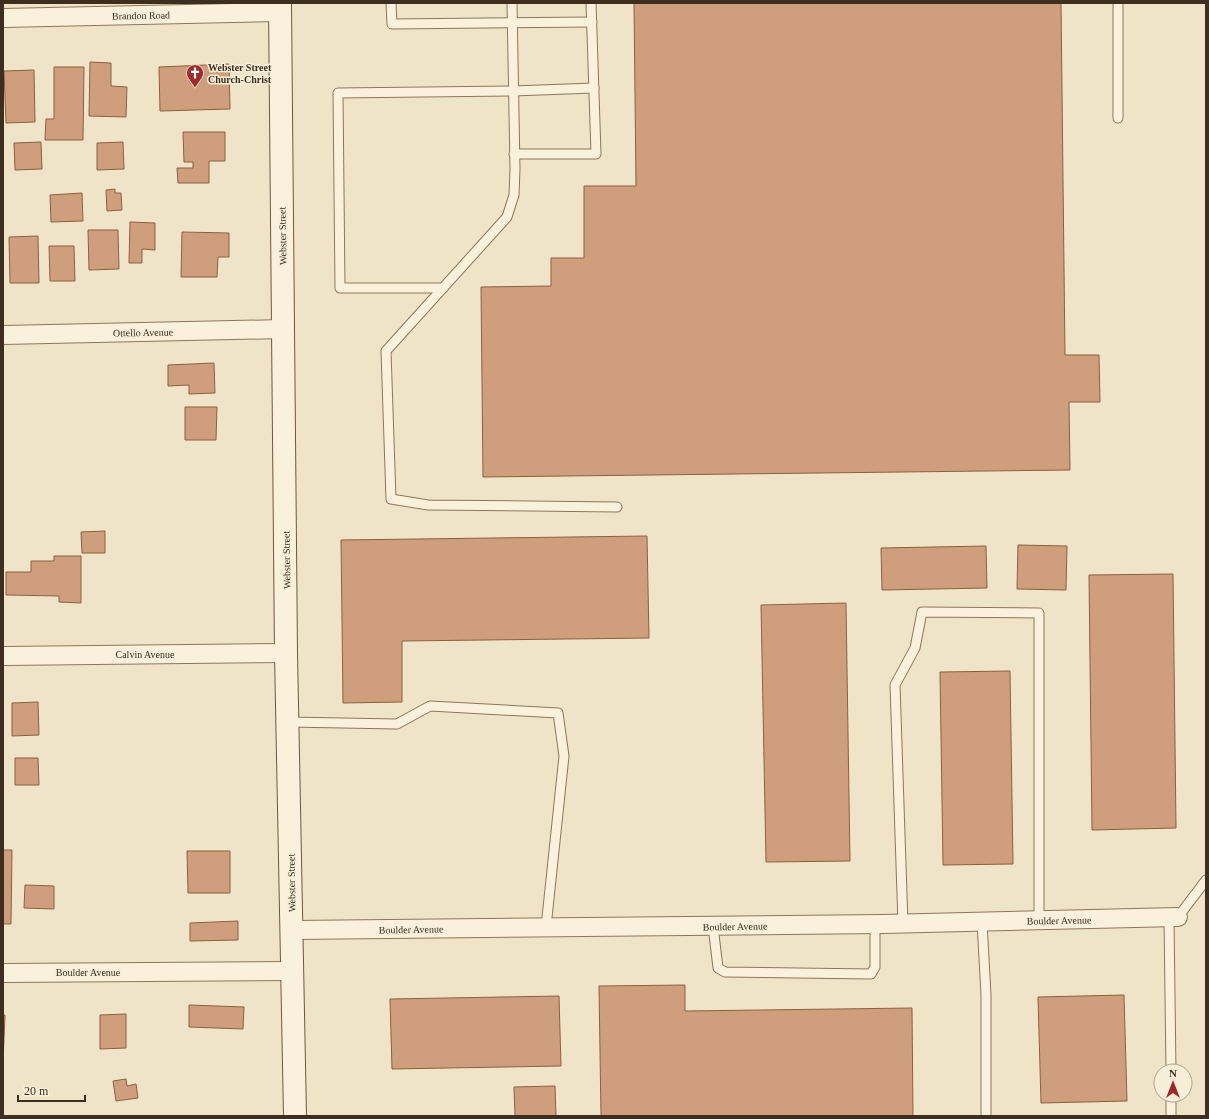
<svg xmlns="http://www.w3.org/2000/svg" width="1209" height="1119" font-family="'Times New Roman',serif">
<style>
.building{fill:#cf9f7d;stroke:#8d5f41}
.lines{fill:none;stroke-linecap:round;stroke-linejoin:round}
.lane-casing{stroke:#8d765c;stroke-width:11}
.street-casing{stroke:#8d765c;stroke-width:20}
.secondary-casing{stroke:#6f573f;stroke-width:24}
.lane{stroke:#faf1dc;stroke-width:9}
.street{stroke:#faf1dc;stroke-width:18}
.secondary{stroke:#faf1dc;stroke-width:22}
.labels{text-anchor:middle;stroke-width:3;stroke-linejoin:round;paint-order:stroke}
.street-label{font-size:10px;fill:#3d2e20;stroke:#f7eed8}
.poi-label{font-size:10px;font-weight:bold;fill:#3d2e20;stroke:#f7eed8;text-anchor:start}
</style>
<rect width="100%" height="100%" fill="#f0e4c8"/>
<g class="building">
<polygon points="634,3 1061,3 1065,355 1099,355 1100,402 1069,402 1070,470 483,477 481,287 551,286 551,258 584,258 584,186 636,186"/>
<polygon points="90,62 111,63 111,86 127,87 126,117 89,116"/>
<polygon points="229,64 230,109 160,111 159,67"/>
<polygon points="54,67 84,67 83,140 45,140 46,119 54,119"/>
<polygon points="34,70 35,122 6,123 4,71"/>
<polygon points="183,132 225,132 225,161 209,161 209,183 178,183 177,168 193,168 193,162 184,162"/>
<polygon points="41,142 42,169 15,170 14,143"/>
<polygon points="123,142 124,169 97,170 97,143"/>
<polygon points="115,189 115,193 121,193 122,210 107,211 106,190"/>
<polygon points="82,193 83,221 51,222 50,195"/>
<polygon points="130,222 155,223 155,250 142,249 142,263 129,263"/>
<polygon points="88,230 118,230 119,269 89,270"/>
<polygon points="182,232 229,233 229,257 218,257 217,277 181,277"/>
<polygon points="38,236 39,283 10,283 9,237"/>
<polygon points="49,246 74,246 75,281 50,281"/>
<polygon points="214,363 215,393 189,394 189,385 168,386 168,365"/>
<polygon points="185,407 217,407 216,440 185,440"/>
<polygon points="105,531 105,553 82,553 81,532"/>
<polygon points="647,536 649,638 402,641 402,702 343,703 341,540"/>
<polygon points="1018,545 1067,546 1066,590 1017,589"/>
<polygon points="986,546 987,588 882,590 881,548"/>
<polygon points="54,556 81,556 81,603 59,602 59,596 6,595 6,572 31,572 31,561 54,561"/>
<polygon points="1173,574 1176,828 1092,830 1089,575"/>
<polygon points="846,603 850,861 766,862 761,605"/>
<polygon points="1010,671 1013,864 943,865 940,672"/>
<polygon points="38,702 39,735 12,736 12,703"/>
<polygon points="15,758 38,758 39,785 15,785"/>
<polygon points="3,850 12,850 11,924 3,924"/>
<polygon points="187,851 230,851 230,893 188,893"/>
<polygon points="25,885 54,886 54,909 24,908"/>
<polygon points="238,921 238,940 190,941 190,923"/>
<polygon points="685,985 685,1011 912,1008 913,1116 601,1116 599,986"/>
<polygon points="1124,995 1127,1101 1041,1103 1038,997"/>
<polygon points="559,996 561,1066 392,1069 390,999"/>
<polygon points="189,1005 244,1007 243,1029 189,1027"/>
<polygon points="126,1014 126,1048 100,1049 100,1015"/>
<polygon points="3,1015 5,1015 3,1063"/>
<polygon points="126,1079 127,1086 136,1084 138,1098 116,1101 113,1081"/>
<polygon points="555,1086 556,1116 515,1116 514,1087"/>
</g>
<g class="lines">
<g class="lane-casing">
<g id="lane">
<polyline points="391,3 392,24 592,22"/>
<polyline points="512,3 515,169 514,195 507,217 386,351 391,499 428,505 617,507"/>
<polyline points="1118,3 1118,118"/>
<polyline points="514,154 596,154 591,3"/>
<polyline points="443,288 340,288 338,93 513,91 594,88"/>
<polyline points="288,722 397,724 430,706 558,713 564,756 546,927"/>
<polyline points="1178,917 1206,880"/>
<polyline points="1169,918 1171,1071"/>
<polyline points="982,922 986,995 986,1116"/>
<polyline points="903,924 895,685 915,648 922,612 1039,613 1039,921"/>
<polyline points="713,926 718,968 725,972 871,974 875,967 875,924"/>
<polyline points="1171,1095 1171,1116"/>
</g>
</g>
<g class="street-casing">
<g id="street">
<polyline points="3,18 280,12"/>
<polyline points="3,335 284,329"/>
<polyline points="3,656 286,653"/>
<polyline points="292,930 883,924 1178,917"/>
<polyline points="3,973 293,971"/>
</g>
</g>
<g class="secondary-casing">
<polyline id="secondary" points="280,3 286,653 295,1116"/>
</g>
<use href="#lane" class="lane"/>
<use href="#street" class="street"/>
<use href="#secondary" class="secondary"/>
</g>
<defs>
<g id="church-pin" transform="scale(0.9)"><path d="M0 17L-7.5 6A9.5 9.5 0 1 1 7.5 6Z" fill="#9e2a2b" stroke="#f7eed8"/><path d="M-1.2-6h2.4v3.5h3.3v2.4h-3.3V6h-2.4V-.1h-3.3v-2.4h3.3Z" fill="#fff"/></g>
</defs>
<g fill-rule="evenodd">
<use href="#church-pin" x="195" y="73"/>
</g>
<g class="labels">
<g class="street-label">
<text transform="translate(141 15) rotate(-1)" y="4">Brandon Road</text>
<text transform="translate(282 236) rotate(-91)" y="4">Webster Street</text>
<text transform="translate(143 332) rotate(-1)" y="4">Ottello Avenue</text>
<text transform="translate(286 560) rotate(-91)" y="4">Webster Street</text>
<text x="145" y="658">Calvin Avenue</text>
<text transform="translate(291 883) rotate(-91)" y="4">Webster Street</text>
<text transform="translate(1059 920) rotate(-1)" y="4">Boulder Avenue</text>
<text transform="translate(735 926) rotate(-1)" y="4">Boulder Avenue</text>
<text transform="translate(411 929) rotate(-1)" y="4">Boulder Avenue</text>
<text x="88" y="976">Boulder Avenue</text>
</g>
<g class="poi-label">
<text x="208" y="71">Webster Street<tspan x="208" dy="12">Church-Christ</tspan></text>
</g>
</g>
<rect width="1209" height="1119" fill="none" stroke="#3d2e20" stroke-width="8"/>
<g transform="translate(1173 1083)"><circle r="19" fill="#f7eed8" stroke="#ada18e"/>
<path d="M0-3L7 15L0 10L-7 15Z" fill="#9e2a2b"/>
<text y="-6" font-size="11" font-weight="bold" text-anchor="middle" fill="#3d2e20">N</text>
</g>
<path d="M18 1095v6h67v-6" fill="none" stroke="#3d2e20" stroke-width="2"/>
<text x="24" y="1095" font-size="12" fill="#3d2e20" stroke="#f7eed8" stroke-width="3" paint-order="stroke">20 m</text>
</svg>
